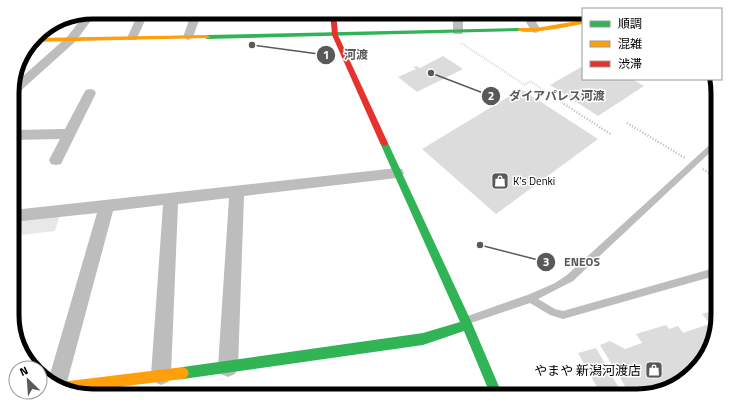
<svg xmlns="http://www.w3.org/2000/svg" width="730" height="408" font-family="'Titillium Web','Noto Sans JP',sans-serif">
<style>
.green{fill:#e8e8e8}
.building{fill:#dcdcdc}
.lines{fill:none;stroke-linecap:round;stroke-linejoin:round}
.path-far1{stroke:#b8b8b8;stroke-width:2;stroke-dasharray:0.5 1.5;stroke-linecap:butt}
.path{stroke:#b8b8b8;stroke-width:2.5;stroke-dasharray:1 2;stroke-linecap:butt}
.lane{fill:#bdbdbd;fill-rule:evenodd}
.street{fill:#bdbdbd;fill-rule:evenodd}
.fast{fill:#30b455;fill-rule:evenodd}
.slow{fill:#ff9f0a;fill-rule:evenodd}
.jam{fill:#e5322d;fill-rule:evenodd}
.labels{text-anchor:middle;stroke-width:3;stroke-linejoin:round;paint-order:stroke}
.poi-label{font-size:11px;fill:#000;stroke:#fff;text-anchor:start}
.near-poi-label{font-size:13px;fill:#000;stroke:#fff;text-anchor:end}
.rim{fill:none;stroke:#000;stroke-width:5}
.leader{fill:none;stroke:#595959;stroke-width:1.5}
.callout-dot{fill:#595959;stroke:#fff;stroke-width:1.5}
.mark-label{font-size:12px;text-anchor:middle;font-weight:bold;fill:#fff}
.callout-label{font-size:12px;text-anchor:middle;font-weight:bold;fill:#595959;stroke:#fff;stroke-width:3;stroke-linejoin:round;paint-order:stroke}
</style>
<rect width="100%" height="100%" fill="#fff"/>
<polygon class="green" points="60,215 55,231 13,236 13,226 15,220"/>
<g class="building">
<polygon points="443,56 463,69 417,92 398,77 416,69 413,67 417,66 420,68"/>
<polygon points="583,66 583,79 632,79 644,86 598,116 550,85"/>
<polygon points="521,89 598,139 496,214 422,149"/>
<polygon points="718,309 718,320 715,330 702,314"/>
<polygon points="666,325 669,329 678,326 683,333 706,325 714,334 707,355 678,385 642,396 631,396 600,345 610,341 625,349 642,343 636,334"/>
<polygon points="596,348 620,390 602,396 578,353"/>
</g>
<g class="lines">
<g class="path-far1">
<polyline points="461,43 525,85 530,81 566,105"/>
<polyline points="709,79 716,83"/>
</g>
<g class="path">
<polyline points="564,104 612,135"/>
<polyline points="627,123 685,158"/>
<polyline points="703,169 718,179"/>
</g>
<polygon class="lane" points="716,139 718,139 718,145 573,281 538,299 555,309 563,311 718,267 718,275 563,319 550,315 530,303 468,324 465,323 464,320 465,317 530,294 555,283 567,275"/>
<g class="street">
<polygon points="97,12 76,41 17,94 13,95 13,85 67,37 86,13"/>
<polygon points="139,12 149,12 136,40 128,40 127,38"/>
<polygon points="192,12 202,12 193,37 188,40 183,37"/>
<polygon points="453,12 463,12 463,32 462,34 454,34 453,32"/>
<polygon points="507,12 538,12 536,22 541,30 536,33 532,32 526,22 527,17 512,15"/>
<polygon points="90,89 94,90 96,93 61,164 56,165 51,164 49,160 60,139 13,140 13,130 65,129 84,93 86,90"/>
<polygon points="397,168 402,169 404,173 402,177 397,178 244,196 238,367 235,374 228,377 221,374 218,367 229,198 178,204 171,375 168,382 161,385 154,382 151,375 163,205 113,211 66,386 65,389 53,385 48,381 97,213 13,222 13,210"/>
</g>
<g class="fast">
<polygon points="520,28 522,29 522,31 207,39 204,37 207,35"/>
<polygon points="384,140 388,143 471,321 503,396 491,396 464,331 423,345 183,379 179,377 177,373 179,369 183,367 423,333 460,322 380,143"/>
</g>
<g class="slow">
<path d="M583,20V24C570,26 526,36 517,30L520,28H536Z"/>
<polygon points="207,35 210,37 209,38 32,42 35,38"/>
<polygon points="183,367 187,369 189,373 187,377 183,379 77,392 56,386 57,384 61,382"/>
</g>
<polygon class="jam" points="330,12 336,12 338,35 388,143 387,145 384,146 380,143 332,35"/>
</g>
<defs>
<g id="shop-square" transform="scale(0.9)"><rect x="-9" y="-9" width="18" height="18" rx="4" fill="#595959" stroke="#fff"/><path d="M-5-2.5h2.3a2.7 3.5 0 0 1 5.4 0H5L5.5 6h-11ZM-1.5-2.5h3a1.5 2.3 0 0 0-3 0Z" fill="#fff"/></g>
</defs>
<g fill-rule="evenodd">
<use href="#shop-square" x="500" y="181"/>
<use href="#shop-square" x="654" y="370"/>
</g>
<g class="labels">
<g class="poi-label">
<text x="513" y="185">K's Denki</text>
</g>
<g class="near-poi-label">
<text x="641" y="375">やまや 新潟河渡店</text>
</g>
</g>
<path d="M0 0H730V408H0ZM93 19H637A74 74 0 0 1 711 93V315A74 74 0 0 1 637 389H93A74 74 0 0 1 19 315V93A74 74 0 0 1 93 19Z" fill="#fff" fill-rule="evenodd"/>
<path class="rim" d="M93 19H637A74 74 0 0 1 711 93V315A74 74 0 0 1 637 389H93A74 74 0 0 1 19 315V93A74 74 0 0 1 93 19Z"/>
<path class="leader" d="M252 45L326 55M431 73L491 96M480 245L546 262"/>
<g class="callout-dot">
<circle cx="252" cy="45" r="4"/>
<circle cx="431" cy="73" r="4"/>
<circle cx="480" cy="245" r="4"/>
<circle cx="326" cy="55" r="10"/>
<circle cx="491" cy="96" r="10"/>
<circle cx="546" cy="262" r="10"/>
</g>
<g class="mark-label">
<text x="326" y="59">1</text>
<text x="491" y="100">2</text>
<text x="546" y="266">3</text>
</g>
<g class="callout-label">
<text x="356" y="59">河渡</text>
<text x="557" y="100">ダイアパレス河渡</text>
<text x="582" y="266">ENEOS</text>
</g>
<rect x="582" y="8" width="140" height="72" fill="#ffffff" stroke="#999999"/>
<rect x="590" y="21" width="20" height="6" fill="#30b455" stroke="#999999"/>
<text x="618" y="28" font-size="12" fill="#000000">順調</text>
<rect x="590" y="41" width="20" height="6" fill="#ff9f0a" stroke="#999999"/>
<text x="618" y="48" font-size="12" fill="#000000">混雑</text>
<rect x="590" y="61" width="20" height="6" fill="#e5322d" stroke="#999999"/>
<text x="618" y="68" font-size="12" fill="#000000">渋滞</text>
<g transform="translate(28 380) rotate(335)"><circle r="19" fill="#ffffff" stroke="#999999"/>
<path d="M0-3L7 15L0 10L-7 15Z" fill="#595959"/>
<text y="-6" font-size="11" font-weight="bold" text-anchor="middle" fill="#000000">N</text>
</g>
</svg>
